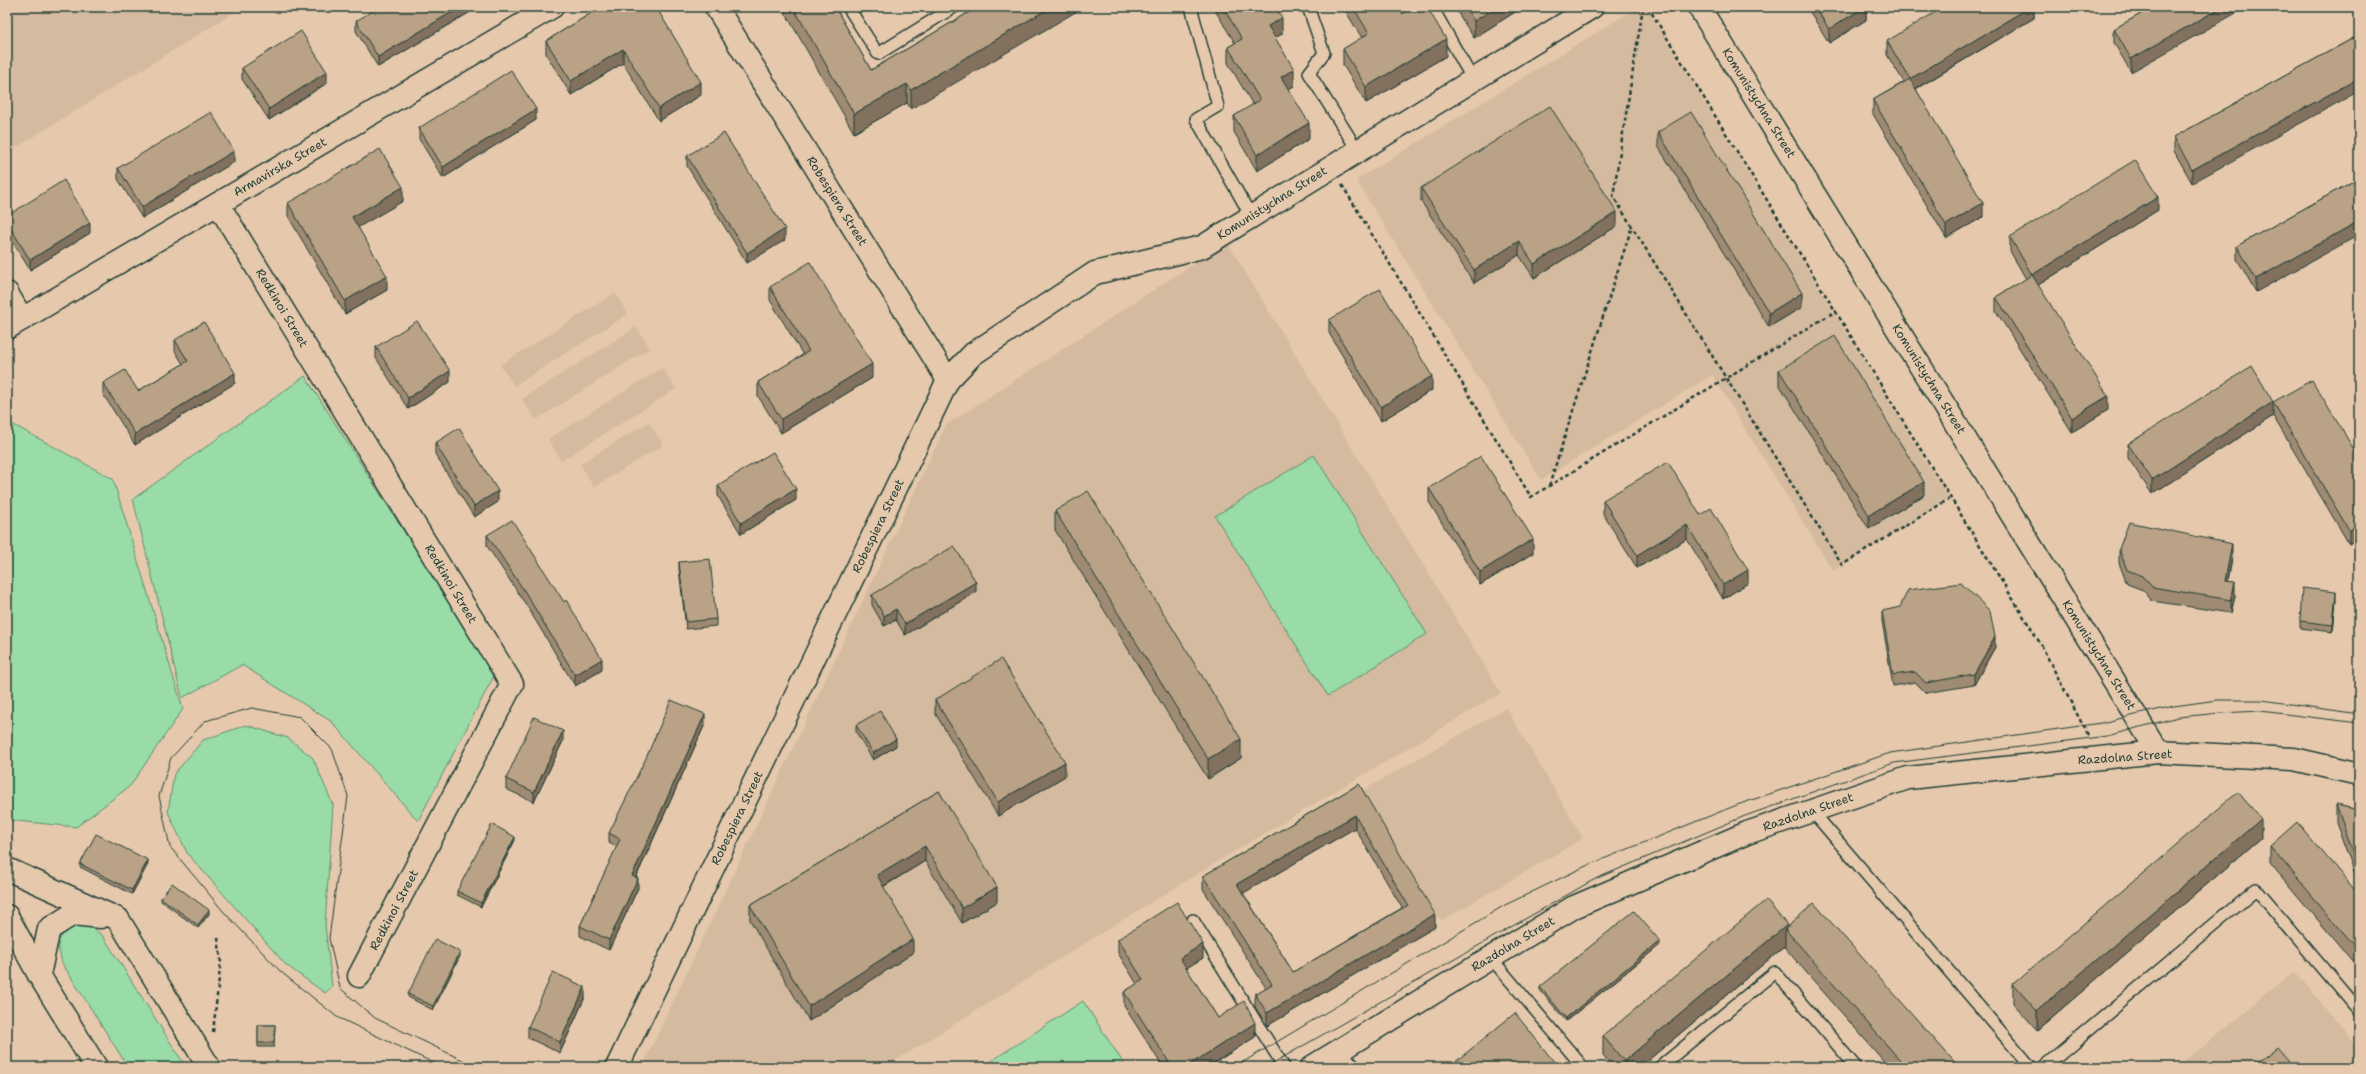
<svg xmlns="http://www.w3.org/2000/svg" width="2366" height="1074" font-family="'Shantell Sans',sans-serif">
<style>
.built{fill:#d4ba9f}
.green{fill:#99dca8;stroke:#5c8c6e}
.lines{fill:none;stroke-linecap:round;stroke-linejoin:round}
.lane-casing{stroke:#1f3d34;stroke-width:14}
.street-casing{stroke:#1f3d34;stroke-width:25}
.secondary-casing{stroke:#1f3d34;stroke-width:25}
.path{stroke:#1f3d34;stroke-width:2.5;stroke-dasharray:4 3;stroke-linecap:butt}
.lane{stroke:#e6c9ad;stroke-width:11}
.street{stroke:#e6c9ad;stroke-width:22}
.secondary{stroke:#e6c9ad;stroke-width:22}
.tram{stroke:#1f3d34;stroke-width:1}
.wall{fill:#9f8b73;stroke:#1f3d34;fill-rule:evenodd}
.shaded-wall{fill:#82715e;stroke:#1f3d34}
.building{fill:#b9a286;stroke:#1f3d34;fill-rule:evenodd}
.labels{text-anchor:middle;stroke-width:3.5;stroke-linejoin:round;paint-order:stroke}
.street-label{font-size:12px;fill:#1f3d34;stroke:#e6c9ad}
</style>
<rect width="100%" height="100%" fill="#e6c9ad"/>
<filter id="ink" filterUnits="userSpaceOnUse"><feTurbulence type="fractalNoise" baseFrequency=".025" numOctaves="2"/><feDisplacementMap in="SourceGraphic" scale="8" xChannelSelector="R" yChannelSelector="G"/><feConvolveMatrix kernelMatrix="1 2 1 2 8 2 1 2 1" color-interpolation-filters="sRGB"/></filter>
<g filter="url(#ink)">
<g class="built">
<polygon points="13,7 243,7 7,153 7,11"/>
<polygon points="1638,7 1646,7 1949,499 1833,571 1712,375 1541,480 1356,180"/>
<polygon points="1227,242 1501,693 1215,863 885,1067 642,1067 946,425"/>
<polygon points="615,293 628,314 514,386 500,365"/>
<polygon points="636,327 650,348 536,420 522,399"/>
<polygon points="662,368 676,389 561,461 548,439"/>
<polygon points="649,422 663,445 594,487 580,464"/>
<polygon points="1506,708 1583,838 1441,921 1362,791"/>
<polygon points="2295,971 2359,1050 2359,1067 2177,1067"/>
</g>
<g class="green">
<polygon points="305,376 495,674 418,821 332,722 242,665 182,698 133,499"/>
<polygon points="12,424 113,479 183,709 130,786 76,827 7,820 7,428"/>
<polygon points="1314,455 1427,634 1328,696 1215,516"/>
<polygon points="246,725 288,738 313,758 333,805 325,925 332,987 325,993 286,965 187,853 168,812 174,774 203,740"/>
<polygon points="90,926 103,936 186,1067 128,1067 62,963 57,942 69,927"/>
<polygon points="1083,1001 1126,1067 982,1067"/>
</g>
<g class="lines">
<g class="lane-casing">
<g id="lane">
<polyline points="848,7 878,54 954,7"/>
<polyline points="1191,7 1218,106 1196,119 1251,216"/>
<polyline points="1308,7 1324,53 1309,73 1358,151"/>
<polyline points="1432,7 1473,80"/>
<polyline points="1812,811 2031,1067"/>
<polyline points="1193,920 1284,1067"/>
<polyline points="1491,958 1583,1067"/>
<polyline points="1340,1050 1355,1067"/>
<polyline points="1660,1067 1775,972 1856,1067"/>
<polyline points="2044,1067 2256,889 2359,1011"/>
</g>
</g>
<g class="street-casing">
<g id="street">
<polyline points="218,204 512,684 359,976"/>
<polyline points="7,293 22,319"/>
<polyline points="7,328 552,7"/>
<polyline points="948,380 973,354 1095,273 1202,247 1592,7"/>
<polyline points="617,1067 948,380 716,7"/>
</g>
</g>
<g class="secondary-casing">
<g id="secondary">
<polyline points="1699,7 2158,752"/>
<polyline points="7,869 118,919 209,1067"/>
<polyline points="7,916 39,975 96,1067"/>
<polyline points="39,975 49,929 73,914 101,917"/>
<polyline points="1312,1067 1574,907 1747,833 1908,778 2158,752 2294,759 2359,774"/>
</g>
</g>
<g class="path">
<polyline points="1643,7 1613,196 1842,565 1949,499"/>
<polyline points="1648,7 2040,643 2089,737"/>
<polyline points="1342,185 1531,497 1836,311"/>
<polyline points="1549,486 1632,226"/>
<polyline points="213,1032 221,960 218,938"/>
</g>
<use href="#lane" class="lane"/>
<use href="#street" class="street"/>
<use href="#secondary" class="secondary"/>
<g class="tram">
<polyline points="442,1067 337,1017 281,972 223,911 170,847 159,796 171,758 205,721 252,708 300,717 332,749 348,796 329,938 340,988 375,1018 477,1067"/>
<polyline points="1235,1067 1505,905 1586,866 1737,805 1890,753 2101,723 2174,706 2217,700 2262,700 2359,714"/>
<polyline points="1266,1067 1595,879 1745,816 1894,763 2107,736 2178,717 2221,713 2260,711 2359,723"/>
</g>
</g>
<g class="wall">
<polygon points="472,7 472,11 378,67 356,31 356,21"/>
<polygon points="601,7 701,95 659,121 623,63 571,95 546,54 546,41"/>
<polygon points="782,7 835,7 871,70 978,7 911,109 907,103 854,133"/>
<polygon points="1213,7 1276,7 1282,34 1275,38 1294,86 1288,89 1309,139 1257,171 1234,132 1234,116 1253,105 1228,63 1228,47 1235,43"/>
<polygon points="1343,7 1398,7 1402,14 1446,56 1366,103 1343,65 1343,49 1362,38"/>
<polygon points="1454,7 1523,7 1474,38"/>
<polygon points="1807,7 1866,7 1866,20 1829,43"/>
<polygon points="2034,7 2034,18 1916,89 1983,217 1946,238 1873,114 1873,100 1904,82 1887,55 1887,41"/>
<polygon points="2153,7 2131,72 2114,43 2114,29"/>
<polygon points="2359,35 2192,183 2174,151 2174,137"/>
<polygon points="242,68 327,83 269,120 242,79"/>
<polygon points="536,120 443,178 419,139 419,128"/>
<polygon points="1658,132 1802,307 1769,327 1658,146"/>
<polygon points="687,156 785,240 747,263 687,166"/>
<polygon points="234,162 142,218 118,179 118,168"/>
<polygon points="2359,178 2256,292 2237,259 2237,246"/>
<polygon points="1421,188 1617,226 1534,278 1519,255 1474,283 1421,201"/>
<polygon points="403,201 358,227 387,290 345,314 288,216 288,203"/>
<polygon points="2158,210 2038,285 2108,410 2072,432 1996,311 1996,297 2026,279 2010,251 2010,237"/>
<polygon points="7,216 90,233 30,270 7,233"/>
<polygon points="770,287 872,378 781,433 758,396 758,382 803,355 770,300"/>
<polygon points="1329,320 1432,390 1381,421 1329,333"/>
<polygon points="175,340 235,383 135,445 103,394 103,383 138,391 183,364 175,351"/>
<polygon points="376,347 450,382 408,409 376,358"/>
<polygon points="1779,370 1924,495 1869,529 1779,384"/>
<polygon points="2273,402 2359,458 2359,538 2349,544 2273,416 2152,494 2128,458 2128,444"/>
<polygon points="435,443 498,502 474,517 435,454"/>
<polygon points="718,485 796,500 741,534 718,496"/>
<polygon points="1429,488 1533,553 1480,585 1429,502"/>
<polygon points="1603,500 1700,515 1748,583 1723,599 1687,539 1637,568 1603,514"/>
<polygon points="1055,511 1241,758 1208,779 1055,530"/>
<polygon points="487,535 602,670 575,686 525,603 487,546"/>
<polygon points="2119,549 2232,558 2228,581 2235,596 2231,613 2152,601 2143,590 2127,584 2119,563"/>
<polygon points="679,562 716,619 716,626 686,629 679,569"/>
<polygon points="976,592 905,635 896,620 884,626 872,605 872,595"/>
<polygon points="2336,599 2333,632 2300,628 2300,621"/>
<polygon points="1882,611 1995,647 1974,685 1926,693 1915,682 1893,686 1882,621"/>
<polygon points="935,700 1065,776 998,816 935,713"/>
<polygon points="705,724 636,878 638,888 609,950 580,936 580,926 617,847 609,843 609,833"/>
<polygon points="856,725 896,746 873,760 856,732"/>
<polygon points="563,741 534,802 506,789 506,779"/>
<path d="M1359,784L1435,927L1267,1026L1255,1007V994L1266,988L1203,889V876ZM1355,828L1402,908L1293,972L1243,893Z"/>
<polygon points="939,791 997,902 962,923 925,861 883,887 913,953 809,1021 750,920 750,905"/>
<polygon points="2336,805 2359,810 2359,886 2336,822"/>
<polygon points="2261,838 2037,1030 2013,1003 2013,984"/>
<polygon points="515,840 481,907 457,895 457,891"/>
<polygon points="2270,846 2359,895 2359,969 2270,863"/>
<polygon points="80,864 148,864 132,894 80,867"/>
<polygon points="161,898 209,914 198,928 161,901"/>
<polygon points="1787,928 1959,1067 1889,1067 1785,948 1785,946 1640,1067 1613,1067 1603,1055 1603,1036"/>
<polygon points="1118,939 1203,958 1186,968 1218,1018 1255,1037 1208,1067 1163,1067 1124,1006 1124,992 1137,984 1118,953"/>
<polygon points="1660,945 1566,1021 1540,990 1540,987"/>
<polygon points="460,956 433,1010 408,997 408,994"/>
<polygon points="585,997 560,1053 528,1038 528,1027"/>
<polygon points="258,1025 275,1025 274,1047 258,1047"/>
</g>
<g class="shaded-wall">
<polygon points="460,7 472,7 472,11 378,67 378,57"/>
<polygon points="1051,7 1084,7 911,109 911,90"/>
<polygon points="1496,7 1523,7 1474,38 1474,21"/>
<polygon points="1865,7 1866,7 1866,20 1829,43 1829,29"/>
<polygon points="2030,7 2034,7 2034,18 1910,92 1910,79"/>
<polygon points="2222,7 2247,7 2131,72 2131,59"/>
<polygon points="1282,18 1282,34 1268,42 1268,26"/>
<polygon points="1446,39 1446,56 1366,103 1366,87"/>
<polygon points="623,49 623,63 571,95 571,81"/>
<polygon points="1294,69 1294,86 1281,93 1281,77"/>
<polygon points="327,72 327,83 269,120 269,109"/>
<polygon points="2359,78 2359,91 2192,183 2192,170"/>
<polygon points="701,82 701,95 659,121 659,108"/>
<polygon points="907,84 907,103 854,133 854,114"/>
<polygon points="536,109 536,120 443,178 443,167"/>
<polygon points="1309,123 1309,139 1257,171 1257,155"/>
<polygon points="234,151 234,162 142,218 142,207"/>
<polygon points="403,187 403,201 352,231 352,217"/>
<polygon points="2158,197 2158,210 2032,289 2032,275"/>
<polygon points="1983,203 1983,217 1946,238 1946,225"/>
<polygon points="1617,212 1617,226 1534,278 1534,264"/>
<polygon points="2359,221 2359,235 2256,292 2256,279"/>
<polygon points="90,223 90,233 30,270 30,260"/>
<polygon points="785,229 785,240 747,263 747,253"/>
<polygon points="1519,241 1519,255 1474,283 1474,270"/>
<polygon points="387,276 387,290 345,314 345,301"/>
<polygon points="1802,293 1802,307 1769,327 1769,313"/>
<polygon points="872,364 872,378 781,433 781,419"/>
<polygon points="450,371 450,382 408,409 408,398"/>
<polygon points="235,373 235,383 135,445 135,434"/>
<polygon points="1432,376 1432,390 1381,421 1381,407"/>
<polygon points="2108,396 2108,410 2072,432 2072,418"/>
<polygon points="2273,402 2273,416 2152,494 2152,480"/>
<polygon points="1924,482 1924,495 1869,529 1869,515"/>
<polygon points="796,489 796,500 741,534 741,523"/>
<polygon points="498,491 498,502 474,517 474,506"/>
<polygon points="1687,525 1687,539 1637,568 1637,555"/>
<polygon points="2359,525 2359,538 2349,544 2349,530"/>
<polygon points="1533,539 1533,553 1480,585 1480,572"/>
<polygon points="2232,544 2232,558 2225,594 2225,581"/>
<polygon points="1748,570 1748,583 1723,599 1723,585"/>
<polygon points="976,582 976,592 905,635 905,624"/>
<polygon points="2235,582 2235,596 2231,613 2231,600"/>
<polygon points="2336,592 2336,599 2333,632 2333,625"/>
<polygon points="896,609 896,620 884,626 884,616"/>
<polygon points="1995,637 1995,647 1974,685 1974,674"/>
<polygon points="602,659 602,670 575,686 575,675"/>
<polygon points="705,714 705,724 632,886 632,876"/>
<polygon points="563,731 563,741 534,802 534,792"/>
<polygon points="896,739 896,746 873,760 873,753"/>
<polygon points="1241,739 1241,758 1208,779 1208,759"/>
<polygon points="1065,762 1065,776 998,816 998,802"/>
<polygon points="1355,815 1355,828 1237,897 1237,884"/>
<polygon points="2261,819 2261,838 2037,1030 2037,1011"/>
<polygon points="515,837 515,840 481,907 481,903"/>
<polygon points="925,846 925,861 877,890 877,875"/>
<polygon points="148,860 148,864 132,894 132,890"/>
<polygon points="638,878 638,888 609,950 609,940"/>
<polygon points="997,887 997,902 962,923 962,908"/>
<polygon points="209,910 209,914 198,928 198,925"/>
<polygon points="1435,914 1435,927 1267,1026 1267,1013"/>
<polygon points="1787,925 1787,931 1785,929 1785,946 1640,1067 1624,1067 1624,1061"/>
<polygon points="913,939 913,953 809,1021 809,1006"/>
<polygon points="1660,941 1660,945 1566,1021 1566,1018"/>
<polygon points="1203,944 1203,958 1180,972 1180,958"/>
<polygon points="460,952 460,956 433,1010 433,1006"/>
<polygon points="585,987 585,997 560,1053 560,1042"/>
<polygon points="1255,1023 1255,1037 1208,1067 1186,1067"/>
<polygon points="1555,1063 1555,1067 1550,1067"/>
</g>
<g class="building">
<polygon points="379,7 460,7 378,57 356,21"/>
<polygon points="601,7 656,7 701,82 659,108 623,49 571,81 546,41"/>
<polygon points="793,7 835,7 871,70 978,7 1051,7 911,90 907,84 854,114"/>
<polygon points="1223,7 1276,7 1282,18 1268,26 1294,69 1281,77 1309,123 1257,155 1234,116 1260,100 1228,47 1242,39"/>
<polygon points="1353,7 1398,7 1402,14 1414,7 1427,7 1446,39 1366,87 1343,49 1369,33"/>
<polygon points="1465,7 1496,7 1474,21"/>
<polygon points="1815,7 1865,7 1829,29"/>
<polygon points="1944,7 2030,7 1910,79 1887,41"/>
<polygon points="2153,7 2222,7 2131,59 2114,29"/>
<polygon points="301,31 327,72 269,109 242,68"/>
<polygon points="2359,35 2359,78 2192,170 2174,137"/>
<polygon points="511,70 536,109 443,167 419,128"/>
<polygon points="1910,79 1983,203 1946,225 1873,100"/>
<polygon points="1550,106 1617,212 1534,264 1519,241 1474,270 1421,188"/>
<polygon points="211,112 234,151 142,207 118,168"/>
<polygon points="1691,112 1802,293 1769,313 1658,132"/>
<polygon points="724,133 785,229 747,253 687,156"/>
<polygon points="380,149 403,187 352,217 387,276 345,301 288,203"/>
<polygon points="2135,160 2158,197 2032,275 2010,237"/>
<polygon points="2359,178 2359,221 2256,279 2237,246"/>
<polygon points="64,180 90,223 30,260 7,222 7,216"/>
<polygon points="810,262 872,364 781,419 758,382 809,351 770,287"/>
<polygon points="2032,275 2108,396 2072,418 1996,297"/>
<polygon points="1380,289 1432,376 1381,407 1329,320"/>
<polygon points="417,321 450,371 408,398 376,347"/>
<polygon points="204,322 235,373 135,434 103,383 125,370 138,391 188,361 175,340"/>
<polygon points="1835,336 1924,482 1869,515 1779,370"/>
<polygon points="2252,366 2273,402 2152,480 2128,444"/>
<polygon points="2312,380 2359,458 2359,525 2349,530 2273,402"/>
<polygon points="459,428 498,491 474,506 435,443"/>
<polygon points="773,452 796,489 741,523 718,485"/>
<polygon points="1481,456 1533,539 1480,572 1429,488"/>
<polygon points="1668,462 1700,515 1711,508 1748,570 1723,585 1687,525 1637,555 1603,500"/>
<polygon points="1088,491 1241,739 1208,759 1055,511"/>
<polygon points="512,520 564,602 566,600 602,659 575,675 525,592 487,535"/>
<polygon points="2129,522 2232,544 2225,581 2235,582 2231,600 2152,587 2143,576 2127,570 2119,549"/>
<polygon points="954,546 976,582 905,624 896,609 884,616 872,595"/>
<polygon points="710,559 716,619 686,622 679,562"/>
<polygon points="1961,583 1990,611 1995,637 1974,674 1926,683 1915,672 1893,675 1882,611 1900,607 1908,590"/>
<polygon points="2302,588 2336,592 2333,625 2300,621"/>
<polygon points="1001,659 1065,762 998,802 935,700"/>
<polygon points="671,700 705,714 632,876 638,878 609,940 580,926 620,839 609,833 646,758"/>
<polygon points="880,711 896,739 873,753 856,725"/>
<polygon points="534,717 563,731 534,792 506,779"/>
<path d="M1359,784L1435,914L1267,1013L1255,994L1272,984L1203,876ZM1355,815L1408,905L1293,972L1237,884Z"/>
<polygon points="939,791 997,887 962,908 925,846 877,875 913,939 809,1006 750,905"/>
<polygon points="2238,792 2261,819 2037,1011 2013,984"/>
<polygon points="2336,805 2359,810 2359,868"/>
<polygon points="2297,822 2359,895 2359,951 2270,846"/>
<polygon points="492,824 515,837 481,903 457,891"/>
<polygon points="96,834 148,860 132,890 80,864"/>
<polygon points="172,883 209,910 198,925 161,898"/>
<polygon points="1766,900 1787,925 1624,1061 1603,1036"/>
<polygon points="1177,902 1203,944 1180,958 1218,1018 1244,1001 1255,1023 1186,1067 1172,1067 1124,992 1143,980 1118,939"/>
<polygon points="1814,903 1959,1067 1906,1067 1785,929"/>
<polygon points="1634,911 1660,941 1566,1018 1540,987"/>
<polygon points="435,939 460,952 433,1006 408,994"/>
<polygon points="553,972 585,987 560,1042 528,1027"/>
<polygon points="1515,1013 1555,1063 1550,1067 1449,1067"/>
<polygon points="258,1025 275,1025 274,1043 258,1043"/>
<polygon points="2277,1047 2294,1067 2252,1067"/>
</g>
</g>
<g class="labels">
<g class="street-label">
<text transform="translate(1759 103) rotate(58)" y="4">Komunistychna Street</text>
<text transform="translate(280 167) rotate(-30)" y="4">Armavirska Street</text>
<text transform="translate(837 201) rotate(58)" y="4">Robespiera Street</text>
<text transform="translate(1272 203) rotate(-32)" y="4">Komunistychna Street</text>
<text transform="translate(282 308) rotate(59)" y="4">Redkinoi Street</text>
<text transform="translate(1929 379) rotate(58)" y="4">Komunistychna Street</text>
<text transform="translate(878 526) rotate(-64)" y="4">Robespiera Street</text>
<text transform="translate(451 584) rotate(59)" y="4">Redkinoi Street</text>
<text transform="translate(2099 655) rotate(58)" y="4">Komunistychna Street</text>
<text transform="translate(2125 757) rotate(-4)" y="4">Razdolna Street</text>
<text transform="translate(1808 812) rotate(-19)" y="4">Razdolna Street</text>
<text transform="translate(737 818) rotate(-64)" y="4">Robespiera Street</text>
<text transform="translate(394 910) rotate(-62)" y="4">Redkinoi Street</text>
<text transform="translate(1513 944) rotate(-31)" y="4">Razdolna Street</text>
</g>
</g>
<rect width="2366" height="1074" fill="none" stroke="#e6c9ad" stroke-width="24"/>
<rect x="12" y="12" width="2342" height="1050" fill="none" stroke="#1f3d34" stroke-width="1.5" filter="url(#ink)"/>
</svg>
